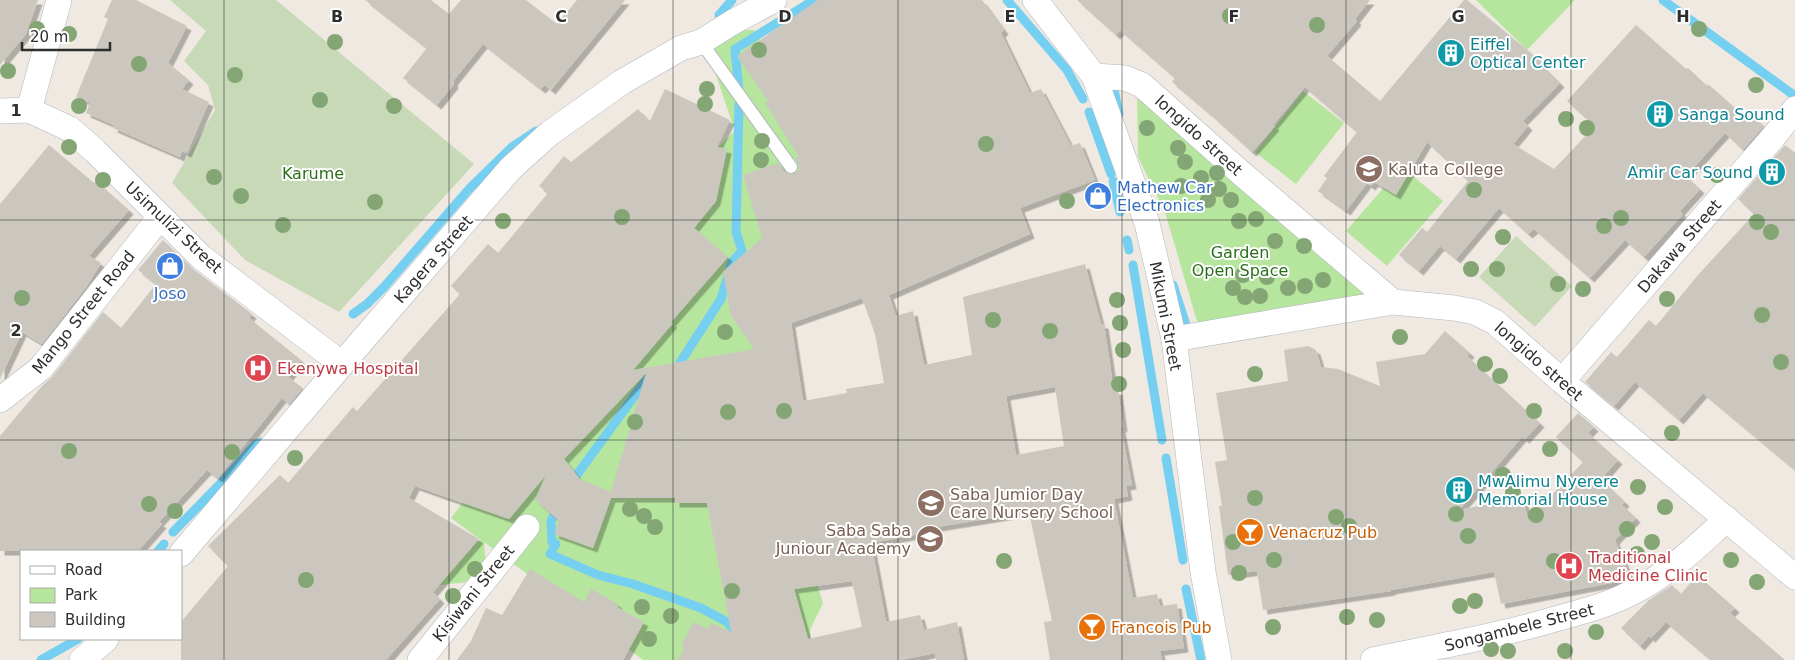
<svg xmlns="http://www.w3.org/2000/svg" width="1795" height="660" font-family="'DejaVu Sans',sans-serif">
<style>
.green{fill:#b6e59e}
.cemetery{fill:#c8d9b8}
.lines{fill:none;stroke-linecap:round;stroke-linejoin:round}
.stream{stroke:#75cff0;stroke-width:9}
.building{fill:#cbc7bf;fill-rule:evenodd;filter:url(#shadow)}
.service-casing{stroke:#b4b7c1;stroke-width:14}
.minor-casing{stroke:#b4b7c1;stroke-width:26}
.service{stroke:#fff;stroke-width:12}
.minor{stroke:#fff;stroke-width:25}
.tree{fill:#84a574}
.grid{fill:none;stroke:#2e2e2e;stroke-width:1;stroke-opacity:0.55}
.labels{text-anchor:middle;stroke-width:4;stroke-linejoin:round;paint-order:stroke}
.culture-label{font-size:16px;fill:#0d838f;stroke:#fff;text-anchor:start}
.street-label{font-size:16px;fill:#2e2e2e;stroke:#fff}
.education-label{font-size:16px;fill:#785e54;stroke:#fff;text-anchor:start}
.park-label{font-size:16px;fill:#2c6e1b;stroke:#fff}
.shop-label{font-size:16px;fill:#366cbe;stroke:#fff;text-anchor:start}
.health-label{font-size:16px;fill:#be3a42;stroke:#fff;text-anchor:start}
.food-label{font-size:16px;fill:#c56008;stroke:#fff;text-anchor:start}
.grid-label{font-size:16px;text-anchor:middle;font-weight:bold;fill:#2e2e2e;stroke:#fff;stroke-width:4;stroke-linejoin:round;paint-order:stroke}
</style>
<defs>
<filter id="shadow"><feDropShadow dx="4.5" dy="4.5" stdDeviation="0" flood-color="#0004"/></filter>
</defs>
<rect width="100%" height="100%" fill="#efe9e1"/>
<g class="green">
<polygon points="1476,0 1575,0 1527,50"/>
<polygon points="754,30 810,118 823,213 734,462 813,571 823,603 810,630 812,659 814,660 643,660 484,542 487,580 402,589 397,550 481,540 451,518 535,406 693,170 735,131 701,31"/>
<polygon points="1137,89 1368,298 1199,328 1165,212 1138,157"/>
<polygon points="1303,91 1344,123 1296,184 1255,152"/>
<polygon points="1402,167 1443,201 1387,266 1346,231"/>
</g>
<g class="cemetery">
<polygon points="170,0 276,0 474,164 339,312 245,260 172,183 215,110 208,85 184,61 206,31"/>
<polygon points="1516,236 1572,286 1535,327 1479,277"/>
</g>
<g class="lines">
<g class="stream">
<polyline points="1007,0 1067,70 1083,99"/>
<polyline points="1663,0 1795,96"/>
<polyline points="720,18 719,15 732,0"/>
<polyline points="1112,80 1119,114"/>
<polyline points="739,90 735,49 814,0"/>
<polyline points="1089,112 1111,174"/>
<polyline points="1113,181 1120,212"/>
<polyline points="1127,240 1129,250"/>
<polyline points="1133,265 1162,440"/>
<polyline points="1173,285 1187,328"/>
<polyline points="353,314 367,304 384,287 470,188 512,147 536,131"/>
<polyline points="674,372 721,299 732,262 742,251 736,232 739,104"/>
<polyline points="1166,458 1183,560"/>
<polyline points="570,485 576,476 649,376"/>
<polyline points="558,507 551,521 552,542 556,544 550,554 598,575 633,584 701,608 727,622 735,632"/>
<polyline points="173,532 222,482 255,445 261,442"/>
<polyline points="158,551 164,544"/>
<polyline points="1186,589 1201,660"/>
<polyline points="41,660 78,639"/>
</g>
</g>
<g class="building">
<polygon points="0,0 38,0 26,34 0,65"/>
<polygon points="112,0 136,0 187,26 168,63 189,80 182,89 209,102 187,153 182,151 180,157 113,128 114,125 86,113 90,103 76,97 108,19 104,17"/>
<polygon points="365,0 431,0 449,14 461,0 526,0 557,24 577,0 625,0 551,90 545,85 541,89 483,44 454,80 453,82 454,84 437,105 403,78 427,48"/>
<path d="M818,0H982L1004,30L1001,33L1030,93L1041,89L1071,146L1080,143L1095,180L1020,208L1030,234L889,295L896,316L913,311L924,365L972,355L963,297L1085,264L1101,324H1104L1114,391L1118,390L1123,427L1121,428L1132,485L1126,486L1128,496L1114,499L1133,598L1157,594L1160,606L1177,604L1184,648L1160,651L1162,660H1050L1044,622L1052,621L1029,512L931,528V532L871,543L886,622L920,615L924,630L957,622L964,660H936L935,653L901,660H678L684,648L681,646L693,622L708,629L711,623L731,632L707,503H675V498H611L593,548L554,534L559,521L535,500L546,475L509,519L415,486L409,498L479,539L433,592L440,599L386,660H181V622L228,566L208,546L280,475L288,483L353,407L357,411L460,294L451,286L488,244L498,253L548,193L539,186L564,156L571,162L638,109L650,121L665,89L730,120L717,147L727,149L716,201L694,228L728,257L671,322L673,323L633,370L754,349L731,316L723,272L762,238L743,175L778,163L785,172L792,175L799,170V166L795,158L799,157L765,103L768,101L737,56ZM862,298L875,334L884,383L846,389L847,393L803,401L791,323ZM646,373L611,492L580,479L564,459ZM1055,387L1064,446L1016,455L1006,396ZM852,581L862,627L808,639L794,589Z"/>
<polygon points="1077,0 1370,0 1355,19 1357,21 1327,56 1380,101 1464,0 1467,0 1537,58 1536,59 1560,83 1523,121 1528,126 1513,144 1554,169 1595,126 1567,101 1636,25 1686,69 1688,68 1707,86 1708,84 1744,116 1748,112 1764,126 1743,150 1725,133 1686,176 1700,189 1680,211 1683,214 1644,257 1625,240 1590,278 1534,229 1528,234 1499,208 1456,259 1440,246 1419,271 1399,255 1422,228 1427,232 1468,181 1427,142 1396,195 1374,182 1371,186 1367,183 1346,211 1318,191 1327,178 1324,176 1357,132 1305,87 1273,125 1275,126 1252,152 1210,114 1172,82 1175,78 1120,30 1116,35"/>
<polygon points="49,145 94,183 96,181 129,210 89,256 101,263 87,286 42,344 22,332 0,379 0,204"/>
<polygon points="1785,145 1795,153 1795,470 1703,393 1679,420 1635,382 1614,406 1585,382 1611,352 1617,357 1649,320 1656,326 1698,275 1754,214 1738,199"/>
<polygon points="163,240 192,268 252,314 249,318 301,360 288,377 303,388 289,404 282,398 218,478 207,470 159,522 162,524 138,551 0,551 0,436 42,386 52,377 103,312 121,328 156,284 138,270"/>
<polygon points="1445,331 1470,353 1467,356 1540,423 1525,439 1522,437 1459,510 1523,497 1528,520 1583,462 1556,437 1578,413 1594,427 1588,433 1618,460 1601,479 1625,502 1622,505 1636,518 1615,540 1630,577 1622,581 1501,604 1494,572 1391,590 1391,591 1263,610 1257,571 1228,575 1219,506 1222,506 1215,462 1227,460 1216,393 1288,381 1284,350 1308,346 1316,350 1321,367 1338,369 1380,386 1376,362 1425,354"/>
<polygon points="530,569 584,602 591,589 618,604 617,607 644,622 623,660 457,660 471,641 486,608 502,615"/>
<polygon points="1697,575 1735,608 1730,613 1785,660 1711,660 1666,622 1651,638 1649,636 1640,646 1621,628 1649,600 1672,585 1681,594"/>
</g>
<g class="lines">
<g class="service-casing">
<polyline id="service" points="701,42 791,167"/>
</g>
<g class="minor-casing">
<g id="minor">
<polyline points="1035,0 1094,76 1147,223 1174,339 1203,572 1219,660"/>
<polyline points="1094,76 1125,78 1142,85 1241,173 1393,302 1454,308 1475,312 1495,322 1562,381 1795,577"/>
<polyline points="29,110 59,0"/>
<polyline points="0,111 29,110 70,129 95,151 201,257 342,364"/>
<polyline points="1174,339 1393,302"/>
<polyline points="1562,381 1775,135 1795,109"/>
<polyline points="0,400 41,368 160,217"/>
<polyline points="181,554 342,364 511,168 550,133 622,82 681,48 701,42 733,22 774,0"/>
<polyline points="82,660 106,639"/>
<polyline points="420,660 527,527"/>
<path d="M1373,660C1435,647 1498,636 1559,618C1584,611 1608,605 1631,593C1667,576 1698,545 1727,519"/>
</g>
</g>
<use href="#service" class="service"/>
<use href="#minor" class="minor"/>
</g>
<g class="tree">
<circle cx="1230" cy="16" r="8"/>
<circle cx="1317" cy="25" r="8"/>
<circle cx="37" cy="29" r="8"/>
<circle cx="1699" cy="29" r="8"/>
<circle cx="69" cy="34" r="8"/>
<circle cx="335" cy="42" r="8"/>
<circle cx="759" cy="50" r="8"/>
<circle cx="139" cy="64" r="8"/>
<circle cx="8" cy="71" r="8"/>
<circle cx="235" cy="75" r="8"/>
<circle cx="1756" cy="85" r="8"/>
<circle cx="707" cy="89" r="8"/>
<circle cx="320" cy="100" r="8"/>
<circle cx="705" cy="104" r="8"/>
<circle cx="79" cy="106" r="8"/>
<circle cx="394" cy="106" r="8"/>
<circle cx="1566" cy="119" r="8"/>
<circle cx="1147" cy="128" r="8"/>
<circle cx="1587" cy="128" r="8"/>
<circle cx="762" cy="141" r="8"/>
<circle cx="986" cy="144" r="8"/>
<circle cx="69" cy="147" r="8"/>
<circle cx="1178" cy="148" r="8"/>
<circle cx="761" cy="160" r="8"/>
<circle cx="1185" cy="162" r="8"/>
<circle cx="1217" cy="173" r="8"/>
<circle cx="1717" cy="175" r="8"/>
<circle cx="214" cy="177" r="8"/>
<circle cx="1201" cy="178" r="8"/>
<circle cx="103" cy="180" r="8"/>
<circle cx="1181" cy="186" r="8"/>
<circle cx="1219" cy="189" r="8"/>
<circle cx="1474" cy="190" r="8"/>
<circle cx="241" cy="196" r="8"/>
<circle cx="1208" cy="200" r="8"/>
<circle cx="1231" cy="200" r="8"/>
<circle cx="1067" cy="201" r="8"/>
<circle cx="375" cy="202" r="8"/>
<circle cx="622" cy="217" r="8"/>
<circle cx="1621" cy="218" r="8"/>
<circle cx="1256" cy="219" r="8"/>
<circle cx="503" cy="221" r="8"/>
<circle cx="1239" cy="221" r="8"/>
<circle cx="1757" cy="222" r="8"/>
<circle cx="283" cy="225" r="8"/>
<circle cx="1604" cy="226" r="8"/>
<circle cx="1771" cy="232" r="8"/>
<circle cx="1503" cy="237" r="8"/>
<circle cx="1275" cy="241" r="8"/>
<circle cx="1304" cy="246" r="8"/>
<circle cx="1471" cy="269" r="8"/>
<circle cx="1497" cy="269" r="8"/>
<circle cx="1243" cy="275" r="8"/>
<circle cx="1267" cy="277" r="8"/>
<circle cx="1323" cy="280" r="8"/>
<circle cx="1558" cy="284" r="8"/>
<circle cx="1305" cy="286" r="8"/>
<circle cx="1233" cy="288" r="8"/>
<circle cx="1288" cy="288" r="8"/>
<circle cx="1583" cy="289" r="8"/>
<circle cx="1260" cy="296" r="8"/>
<circle cx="1245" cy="297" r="8"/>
<circle cx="22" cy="298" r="8"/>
<circle cx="1667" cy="299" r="8"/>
<circle cx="1117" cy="300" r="8"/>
<circle cx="1762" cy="315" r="8"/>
<circle cx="993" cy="320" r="8"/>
<circle cx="1120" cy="323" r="8"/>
<circle cx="1050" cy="331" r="8"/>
<circle cx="725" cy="332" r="8"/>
<circle cx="1400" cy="337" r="8"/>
<circle cx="1123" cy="350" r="8"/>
<circle cx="1781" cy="362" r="8"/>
<circle cx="1485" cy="364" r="8"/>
<circle cx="1255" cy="374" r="8"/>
<circle cx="1500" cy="376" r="8"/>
<circle cx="1119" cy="384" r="8"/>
<circle cx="784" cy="411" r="8"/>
<circle cx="1534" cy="411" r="8"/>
<circle cx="728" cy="412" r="8"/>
<circle cx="635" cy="422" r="8"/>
<circle cx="1672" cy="433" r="8"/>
<circle cx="1550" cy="449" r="8"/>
<circle cx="69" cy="451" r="8"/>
<circle cx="232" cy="452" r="8"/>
<circle cx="295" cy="458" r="8"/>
<circle cx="1503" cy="475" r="8"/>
<circle cx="1638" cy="487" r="8"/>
<circle cx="1513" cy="493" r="8"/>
<circle cx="1255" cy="498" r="8"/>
<circle cx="149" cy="504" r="8"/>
<circle cx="1665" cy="507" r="8"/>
<circle cx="630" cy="509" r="8"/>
<circle cx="175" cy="511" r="8"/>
<circle cx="1456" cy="514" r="8"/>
<circle cx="1536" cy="515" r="8"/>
<circle cx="644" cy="516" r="8"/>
<circle cx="1336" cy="517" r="8"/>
<circle cx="1349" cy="526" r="8"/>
<circle cx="655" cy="527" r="8"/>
<circle cx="1627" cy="529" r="8"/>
<circle cx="1468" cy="536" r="8"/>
<circle cx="1233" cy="542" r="8"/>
<circle cx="1652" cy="542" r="8"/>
<circle cx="1637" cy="554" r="8"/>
<circle cx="1274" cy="560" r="8"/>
<circle cx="1731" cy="560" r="8"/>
<circle cx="1004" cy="561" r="8"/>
<circle cx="1554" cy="561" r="8"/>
<circle cx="475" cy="569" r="8"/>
<circle cx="1239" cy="573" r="8"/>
<circle cx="306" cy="580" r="8"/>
<circle cx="1757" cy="582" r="8"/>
<circle cx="732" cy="591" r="8"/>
<circle cx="453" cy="596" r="8"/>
<circle cx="1475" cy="601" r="8"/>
<circle cx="1460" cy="606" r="8"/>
<circle cx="642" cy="607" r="8"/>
<circle cx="671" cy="616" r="8"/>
<circle cx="1347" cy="617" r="8"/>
<circle cx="1377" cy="620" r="8"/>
<circle cx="1273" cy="627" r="8"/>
<circle cx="1596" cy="632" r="8"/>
<circle cx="649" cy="639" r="8"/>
<circle cx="1491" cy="649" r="8"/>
<circle cx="1508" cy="651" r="8"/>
<circle cx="1565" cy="651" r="8"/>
</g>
<path class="grid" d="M224,0V660M449,0V660M673,0V660M898,0V660M1122,0V660M1346,0V660M1571,0V660M0,220H1795M0,440H1795"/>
<defs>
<g id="building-disc" transform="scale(1.4375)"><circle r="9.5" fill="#0f9aa8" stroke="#fff"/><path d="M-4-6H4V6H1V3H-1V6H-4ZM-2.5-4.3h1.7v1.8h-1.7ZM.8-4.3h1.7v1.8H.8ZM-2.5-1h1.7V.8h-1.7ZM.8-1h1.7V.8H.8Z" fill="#fff"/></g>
<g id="university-disc" transform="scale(1.4375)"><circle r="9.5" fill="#8d6e63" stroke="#fff"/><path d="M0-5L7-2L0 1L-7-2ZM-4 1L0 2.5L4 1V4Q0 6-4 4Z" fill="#fff"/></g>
<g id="shop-disc" transform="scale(1.4375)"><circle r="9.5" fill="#3f7fe0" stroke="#fff"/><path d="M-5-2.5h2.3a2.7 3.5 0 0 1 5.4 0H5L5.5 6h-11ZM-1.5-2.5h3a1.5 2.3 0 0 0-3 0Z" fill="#fff"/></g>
<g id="hospital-disc" transform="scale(1.4375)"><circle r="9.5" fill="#e0444e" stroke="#fff"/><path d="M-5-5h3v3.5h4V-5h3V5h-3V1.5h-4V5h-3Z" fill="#fff"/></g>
<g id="school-disc" transform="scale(1.4375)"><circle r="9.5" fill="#8d6e63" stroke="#fff"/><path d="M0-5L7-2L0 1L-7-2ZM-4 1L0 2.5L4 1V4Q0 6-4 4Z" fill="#fff"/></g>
<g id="bar-disc" transform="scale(1.4375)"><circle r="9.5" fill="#e8710a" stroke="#fff"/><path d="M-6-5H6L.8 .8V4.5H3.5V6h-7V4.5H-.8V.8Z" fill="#fff"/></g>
</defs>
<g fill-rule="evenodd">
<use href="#building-disc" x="1451" y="53"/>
<use href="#building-disc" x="1660" y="114"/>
<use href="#university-disc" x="1369" y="169"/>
<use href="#building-disc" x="1772" y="172"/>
<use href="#shop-disc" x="1098" y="196"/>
<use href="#shop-disc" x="170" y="266"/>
<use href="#hospital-disc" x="258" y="368"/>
<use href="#building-disc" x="1459" y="490"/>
<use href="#school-disc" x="931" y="503"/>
<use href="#bar-disc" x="1250" y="532"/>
<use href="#school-disc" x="930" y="539"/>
<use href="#hospital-disc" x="1569" y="566"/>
<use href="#bar-disc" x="1092" y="627"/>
</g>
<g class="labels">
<g class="culture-label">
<text x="1470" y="50">Eiffel<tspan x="1470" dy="18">Optical Center</tspan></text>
<text x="1679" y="120">Sanga Sound</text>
<text x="1753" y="178" text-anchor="end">Amir Car Sound</text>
<text x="1478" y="487">MwAlimu Nyerere<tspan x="1478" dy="18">Memorial House</tspan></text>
</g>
<g class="street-label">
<text transform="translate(1199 135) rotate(42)" y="6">longido street</text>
<text transform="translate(174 227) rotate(43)" y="6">Usimulizi Street</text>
<text transform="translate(1679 246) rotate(-49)" y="6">Dakawa Street</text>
<text transform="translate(433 259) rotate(-49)" y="6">Kagera Street</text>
<text transform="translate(83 312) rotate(-51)" y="6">Mango Street Road</text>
<text transform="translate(1166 316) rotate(79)" y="6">Mikumi Street</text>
<text transform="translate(1539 361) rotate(41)" y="6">longido street</text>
<text transform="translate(473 593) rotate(-51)" y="6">Kisiwani Street</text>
<text transform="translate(1519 627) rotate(-14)" y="6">Songambele Street</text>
</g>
<g class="education-label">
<text x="1388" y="175">Kaluta College</text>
<text x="950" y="500">Saba Jumior Day<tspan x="950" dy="18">Care Nursery School</tspan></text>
<text x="911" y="536" text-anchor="end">Saba Saba<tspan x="911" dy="18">Juniour Academy</tspan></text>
</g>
<g class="park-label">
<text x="313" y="179">Karume</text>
<text x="1240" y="258">Garden<tspan x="1240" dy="18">Open Space</tspan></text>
</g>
<g class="shop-label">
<text x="1117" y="193">Mathew Car<tspan x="1117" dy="18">Electronics</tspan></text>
<text x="170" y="299" text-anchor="middle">Joso</text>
</g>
<g class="health-label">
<text x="277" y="374">Ekenywa Hospital</text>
<text x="1588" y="563">Traditional<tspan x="1588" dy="18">Medicine Clinic</tspan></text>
</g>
<g class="food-label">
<text x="1269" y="538">Venacruz Pub</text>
<text x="1111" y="633">Francois Pub</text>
</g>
</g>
<g class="grid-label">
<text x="337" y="22">B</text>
<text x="561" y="22">C</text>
<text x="785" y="22">D</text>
<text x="1010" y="22">E</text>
<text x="1234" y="22">F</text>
<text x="1458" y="22">G</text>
<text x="1683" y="22">H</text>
<text x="16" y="116">1</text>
<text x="16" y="336">2</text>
</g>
<rect x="20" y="550" width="162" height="90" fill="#ffffff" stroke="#ababab"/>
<rect x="30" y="566" width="25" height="8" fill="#ffffff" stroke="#ababab"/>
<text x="65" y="575" font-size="15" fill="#2e2e2e">Road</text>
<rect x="30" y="588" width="25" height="15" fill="#b6e59e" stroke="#ababab"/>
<text x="65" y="600" font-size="15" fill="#2e2e2e">Park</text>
<rect x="30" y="612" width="25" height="15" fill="#cbc7bf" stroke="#ababab"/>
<text x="65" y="625" font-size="15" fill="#2e2e2e">Building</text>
<path d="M22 42v8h88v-8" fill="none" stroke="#2e2e2e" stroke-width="2.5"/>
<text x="30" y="42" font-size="15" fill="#2e2e2e" stroke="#ffffff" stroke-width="4" paint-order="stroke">20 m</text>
</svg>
